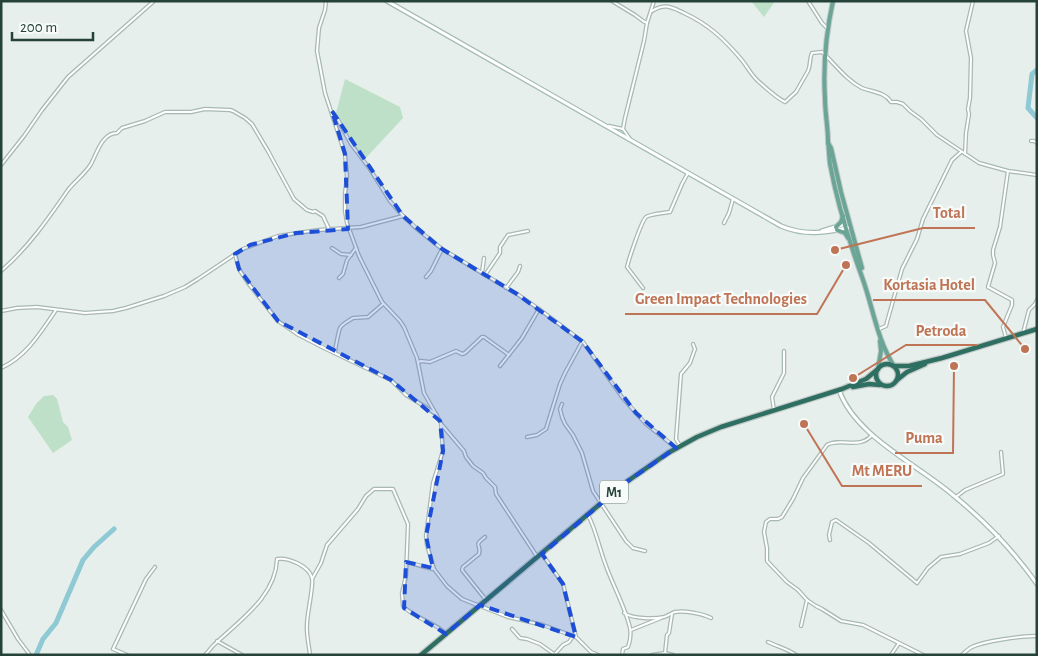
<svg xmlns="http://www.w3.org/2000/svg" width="1038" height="656" font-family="'Alegreya Sans',sans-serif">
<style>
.green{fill:#bfe0c8}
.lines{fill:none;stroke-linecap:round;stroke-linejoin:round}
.river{stroke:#8ec9d4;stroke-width:5}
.street-casing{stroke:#a8b8b2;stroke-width:4.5}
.secondary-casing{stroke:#a4bbb3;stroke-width:5.5}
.primary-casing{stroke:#c2cac8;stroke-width:6}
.highway-casing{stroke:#c2cac8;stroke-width:7}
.street{stroke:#fff;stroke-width:2}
.secondary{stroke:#fff;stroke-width:3}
.primary{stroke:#6aa596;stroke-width:4}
.highway{stroke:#2f6f62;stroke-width:4.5}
.marked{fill:#1d4ed8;fill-opacity:0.2;stroke:#1d4ed8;stroke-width:4;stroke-dasharray:10 6;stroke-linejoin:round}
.labels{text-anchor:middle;stroke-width:4.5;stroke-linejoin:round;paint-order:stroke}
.shield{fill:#f7fbf9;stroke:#637a73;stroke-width:1}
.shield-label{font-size:14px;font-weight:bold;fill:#24423a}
.leader{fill:none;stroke:#c07456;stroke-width:2}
.callout-dot{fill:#c07456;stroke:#f7fbf9;stroke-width:2}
.callout-label{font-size:16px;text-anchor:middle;font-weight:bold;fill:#c07456;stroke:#f7fbf9;stroke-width:4.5;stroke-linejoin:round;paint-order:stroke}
</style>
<rect width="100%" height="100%" fill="#e6efeb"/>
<g class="green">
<polygon points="751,1 775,1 764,17"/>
<polygon points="345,79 400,107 403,118 364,160 350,141 336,113"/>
<polygon points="53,395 57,399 63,422 68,427 72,440 53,453 28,417 36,404 44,396"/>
</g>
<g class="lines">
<g class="river">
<polyline points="1037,70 1032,74 1028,108 1037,118"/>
<polyline points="36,655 43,639 56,623 83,560 94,547 114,529"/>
</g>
<g class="street-casing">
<g id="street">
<polyline points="326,1 325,10 319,28 317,51 325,93 345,154 347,176 345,194 345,211 347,223 359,256 382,302 400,321 404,327 417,358 424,393 441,423 443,451 433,483 426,536 427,545 434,569 447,586 462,599 508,617 543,625 576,637"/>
<polyline points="612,1 635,15 643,21 647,23"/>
<polyline points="808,1 822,23 827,28"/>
<path d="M652,11C665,3 671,7 684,13C708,24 724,39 741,59C747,66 751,75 758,81C766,88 775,97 785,102L796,92L808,71C811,65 809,59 812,53L822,52C835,64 846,80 862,88C872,92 885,92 891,102H897L903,104L910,111L921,119L937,135L979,163L1008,171L1037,175"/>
<polyline points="333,113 337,118 351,144 370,169 390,201 403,216 417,229 442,249 517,294 539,309 583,342 622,397 636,413 646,424 675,447"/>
<polyline points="609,126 623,129"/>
<polyline points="630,139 623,129 625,118 644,41 647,23 654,1"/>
<polyline points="1031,141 1034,141 1037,143"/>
<polyline points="965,154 966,133 969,114 968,109 970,98 971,58 966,31 973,1"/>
<polyline points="1,165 24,136 42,110 68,77 154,1"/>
<polyline points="724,223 729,213 733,199"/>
<polyline points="332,248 341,254 351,255"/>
<polyline points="235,254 239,269 248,283 278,321 297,334 324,348 391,380 406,395 416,401 436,414"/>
<path d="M1,271C28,248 48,219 68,190C75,181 85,174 91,164C97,153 102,133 117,133L122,128L145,121L165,112H191L205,109L230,110L233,111L245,118L252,124L268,151L294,199L307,210L313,212L315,211L323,216L329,229"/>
<polyline points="482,273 484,258"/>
<polyline points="485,275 500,253 500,247 508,235 528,231"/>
<polyline points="426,277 431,271 442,249"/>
<polyline points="339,278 343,274 347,260 356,248"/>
<polyline points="506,288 518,272 520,266"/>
<path d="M643,288L627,267C629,259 641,222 646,217C650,214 664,213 670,212L682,184L688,173"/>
<polyline points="1,311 17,308 37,307 85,313 113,311 126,308 164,296 185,287 198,279 243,249 278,236 318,230 361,227 403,216"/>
<polyline points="879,329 886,326 887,322 902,269 917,239 923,219 952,160 961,152"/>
<polyline points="1023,333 1029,310 1035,304 1037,300"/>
<polyline points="1006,338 1003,327 1012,305 1012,300 988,287 995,263 993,255 993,250 1000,227 1008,171"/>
<path d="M335,353C335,349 339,330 340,328C343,323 349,321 353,318L368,317L383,304"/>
<polyline points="418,362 421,361 430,362 456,351 462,354 465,353 482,337 484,337 509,355"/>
<polyline points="500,366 522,338 539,309"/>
<path d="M1,368C26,357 41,332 56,310"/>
<polyline points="562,404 560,409 562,417 565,424 573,435 582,453 593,491 626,541 633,548 645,551"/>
<polyline points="774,410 772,397 784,373 784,351"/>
<polyline points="442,425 464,451 466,457 473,466 483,473 486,478 495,487 496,494 536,555"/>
<path d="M872,435C860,450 840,437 827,445L803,478L793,499L782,517L778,519H770L766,522L764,532L767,548V561L787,582L798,590L807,600L816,606L822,609L841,621L863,625L923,655"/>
<polyline points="527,437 537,435 546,429 560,384 565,373 582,342"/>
<polyline points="680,446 676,439 681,374 690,363 695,349 693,344"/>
<polyline points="956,497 965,490 1003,474 1001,452"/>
<path d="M588,515C596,530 599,547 605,563C612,584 625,606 630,628C631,634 630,642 628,647L623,649L622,655"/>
<path d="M485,537C472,547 482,543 479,554L463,567L462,570L486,600"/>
<polyline points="830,540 829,535 832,522 836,520 869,543 917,583 928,568 941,557 960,554 989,543 999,536"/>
<polyline points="542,554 563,584 576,637 591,652 598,655"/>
<polyline points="406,562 433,569"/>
<path d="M312,579L321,563L327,545L358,509L366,496L374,489H393L408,524L406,576L402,593L403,606C415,619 435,622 446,634"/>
<polyline points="1,610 18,639 30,655"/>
<path d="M624,613C633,619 654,619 664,617C668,616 671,613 675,612C684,610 703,614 711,618"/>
<polyline points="801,626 807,600"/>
<polyline points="512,629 520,638 527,639 540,644 554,654"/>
<polyline points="631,630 661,618"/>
<polyline points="217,641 242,655"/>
<path d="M768,642C776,646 790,650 796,655"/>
<polyline points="665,653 667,635 669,633 672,614"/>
<polyline points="127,655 113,649 146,579 155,567"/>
<path d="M205,655C209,651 212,646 216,643C240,620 276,596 277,559C288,557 309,566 312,578C314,585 307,614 307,624C306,634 309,645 310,655"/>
<polyline points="554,655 563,645 569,642 573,636"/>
<polyline points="652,655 665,653 673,655"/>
<polyline points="891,655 899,643"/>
<path d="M962,655C965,652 968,649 972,647C984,641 1022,636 1037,636"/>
</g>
</g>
<g class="secondary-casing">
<g id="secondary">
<path d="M387,1L781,226C804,236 827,233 850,227"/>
<polyline points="822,231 845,224"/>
<path d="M839,390C855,436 917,464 953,495C985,521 1013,550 1037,584"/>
</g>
</g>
<g class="primary-casing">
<g id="primary">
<path d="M833,1C826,33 823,67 825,99C825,113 828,127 828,141C829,149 829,156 830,164C837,202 849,241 862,277C873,307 877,340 894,366"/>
<polyline points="828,143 831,148 841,192 862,268"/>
<polyline points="836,227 841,222 843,216"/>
<polyline points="837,230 845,233 848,238"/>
<polyline points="878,369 881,351 880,341"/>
</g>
</g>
<g class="highway-casing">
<g id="highway">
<circle cx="887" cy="375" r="11"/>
<polyline points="894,366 909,366 942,358 1037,329"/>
<polyline points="897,380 907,372 925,364"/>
<polyline points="853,387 869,384 880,385"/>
<polyline points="421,655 625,483 668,453 697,437 721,427 842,389 866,379 878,369"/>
</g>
</g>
<use href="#street" class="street"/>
<use href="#secondary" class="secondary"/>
<use href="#primary" class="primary"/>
<use href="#highway" class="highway"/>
</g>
<path class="marked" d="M332,111L403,216L442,249L517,294L583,342L636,413L676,448L625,483L542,554L563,584L576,637L480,605L446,634L404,608L406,562L433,568L426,536L443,451L440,421L391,380L278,321L239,269L235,254L250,245L296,233L348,229L345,154Z"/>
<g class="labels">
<rect class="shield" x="600" y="480.5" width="28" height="23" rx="4"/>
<g class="shield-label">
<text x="614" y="497">M1</text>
</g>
</g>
<path class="leader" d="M835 250L923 228H975M1025 349L985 300H873M846 265L817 314H625M853 378L906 345H977M954 366L953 453H895M804 424L842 486H922"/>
<g class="callout-dot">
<circle cx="835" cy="250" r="5"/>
<circle cx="1025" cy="349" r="5"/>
<circle cx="846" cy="265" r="5"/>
<circle cx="853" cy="378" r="5"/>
<circle cx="954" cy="366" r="5"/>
<circle cx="804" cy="424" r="5"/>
</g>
<g class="callout-label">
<text x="949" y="218">Total</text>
<text x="929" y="290">Kortasia Hotel</text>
<text x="721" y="304">Green Impact Technologies</text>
<text x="941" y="336">Petroda</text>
<text x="924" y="443">Puma</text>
<text x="882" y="476">Mt MERU</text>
</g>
<rect width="1038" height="656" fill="none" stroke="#24423a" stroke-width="5"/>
<path d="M12 32v8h81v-8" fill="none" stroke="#24423a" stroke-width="2.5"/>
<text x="20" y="32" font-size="15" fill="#24423a" stroke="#f7fbf9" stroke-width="4" paint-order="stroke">200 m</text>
</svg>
